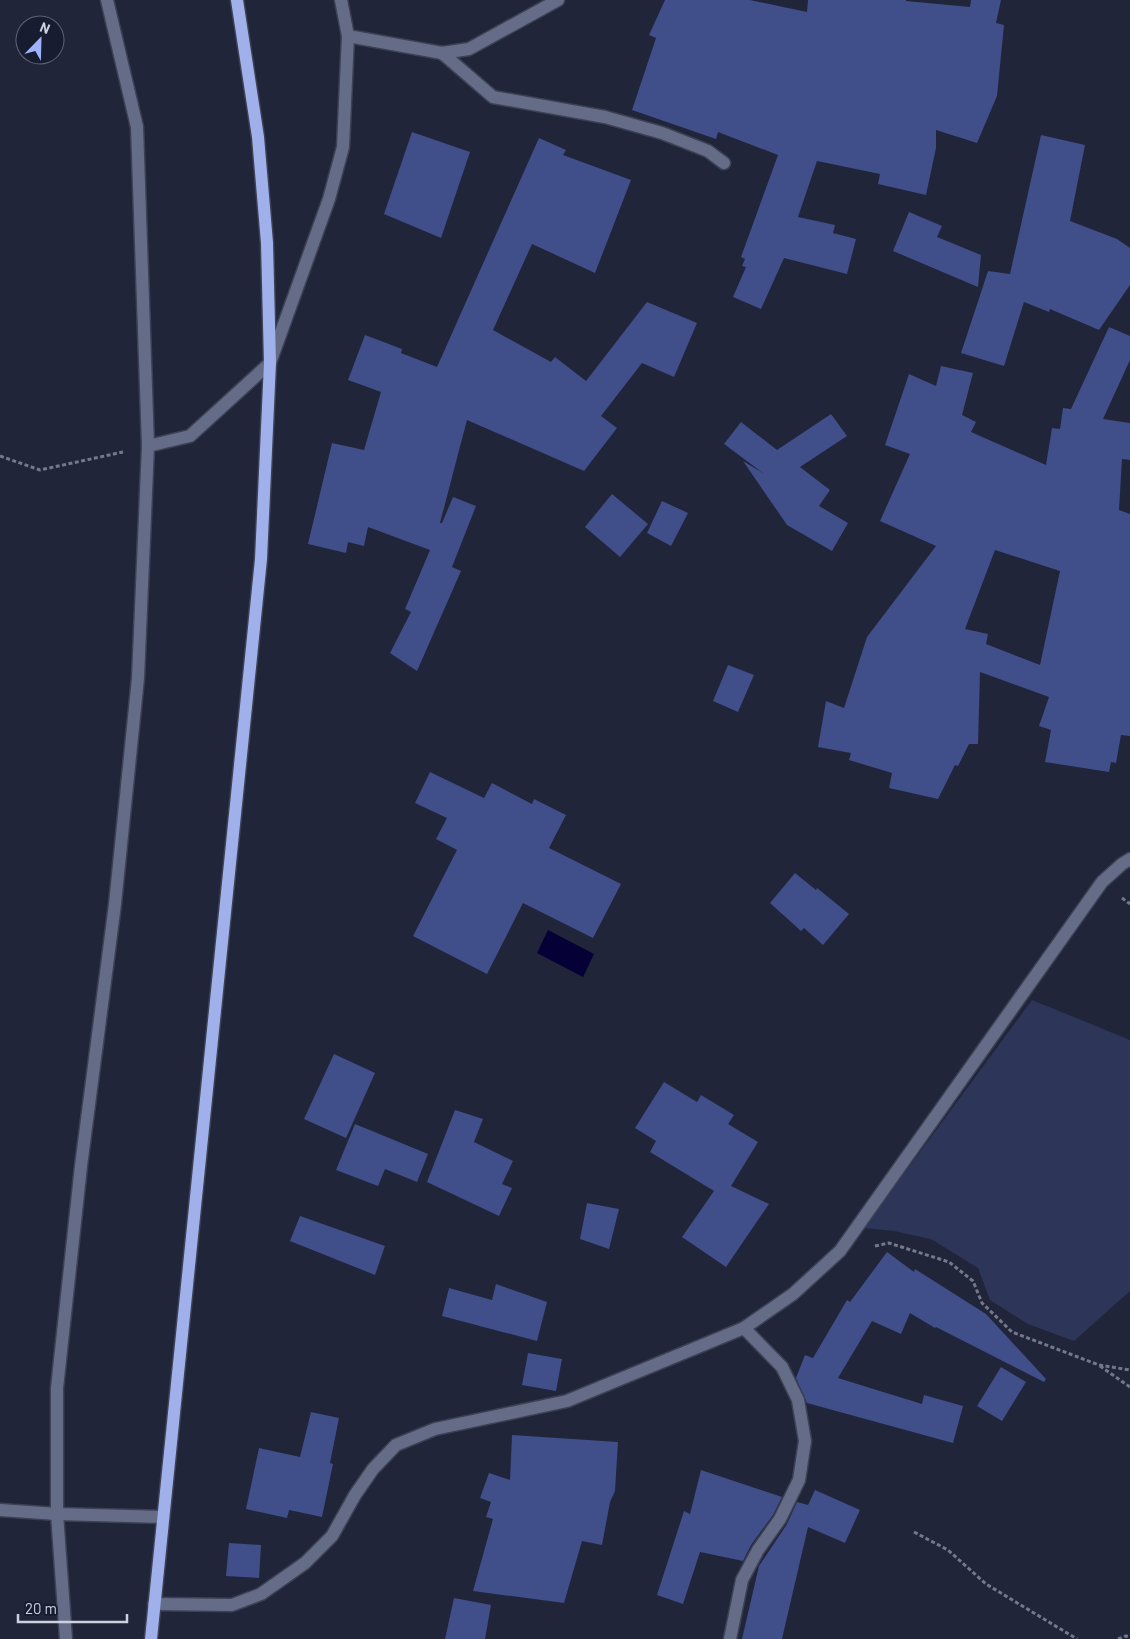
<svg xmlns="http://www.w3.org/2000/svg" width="1130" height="1639" font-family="Barlow,sans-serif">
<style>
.green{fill:#2d3658}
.water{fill:#050035}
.building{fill:#404e89;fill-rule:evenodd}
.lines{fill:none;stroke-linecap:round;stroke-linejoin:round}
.minor-casing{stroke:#3c4154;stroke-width:15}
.major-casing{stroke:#3c4154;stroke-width:15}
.path{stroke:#74788a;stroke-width:3;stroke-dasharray:4 2.5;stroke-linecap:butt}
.minor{stroke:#646c87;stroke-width:12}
.major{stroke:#a0b0ea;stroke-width:12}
</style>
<rect width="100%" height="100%" fill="#20253a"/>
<polygon class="green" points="1032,1000 1130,1040 1130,1291 1074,1341 1028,1324 990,1300 978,1268 931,1239 894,1231 864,1228"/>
<polygon class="water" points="548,930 594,954 583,977 537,953"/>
<g class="building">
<polygon points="665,0 750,0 807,12 808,0 906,0 906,1 970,7 971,0 1001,0 996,23 1004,25 997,96 977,143 936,130 936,148 926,195 878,184 880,174 817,161 798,217 835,225 833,233 856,239 847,274 784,258 761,309 733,297 746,267 742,266 745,259 741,257 778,155 718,132 716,139 632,110 656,38 649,35"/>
<polygon points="412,132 470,152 441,238 384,214"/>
<polygon points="1041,135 1085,145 1070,221 1117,239 1130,248 1130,285 1099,330 1050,309 1049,312 1024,302 1004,366 961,353 988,271 1010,274"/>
<polygon points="539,138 566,150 563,155 631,180 595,273 532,244 493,330 551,362 555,357 586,381 647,302 697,323 674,377 642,363 601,416 617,428 584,471 467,420 440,523 442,523 453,497 476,506 452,567 461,571 417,671 390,653 411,612 405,609 430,550 368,527 364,546 348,542 346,553 308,544 332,443 364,450 381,392 348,380 365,335 402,349 401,353 437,367"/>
<polygon points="909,212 942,226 937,237 981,255 978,287 893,251"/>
<path d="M1109,327L1130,336V360L1103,419L1130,423V460L1122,459L1119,510L1130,514V736L1121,735L1116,763L1111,762L1109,772L1045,762L1051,730L1039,726L1049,697L980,672L978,744H969L958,766L955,765L938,799L889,788L892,773L849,760L851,753L818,747L826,701L844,708L867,637L936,546L880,521L910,454L885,445L909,374L936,386L941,366L973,373L962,415L976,422L971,432L1046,465L1052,428L1060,429L1063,408L1071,409ZM995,550L1060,571L1040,665L986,644L988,634L965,629Z"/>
<polygon points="831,414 847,436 800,467 830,490 819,506 848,523 832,551 787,525 743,461 763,473 724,444 741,422 777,450"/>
<polygon points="612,494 648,524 620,557 585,527"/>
<polygon points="662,501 688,513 671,546 647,533"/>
<polygon points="728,665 754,675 738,712 713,701"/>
<polygon points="430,772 484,798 492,783 532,804 534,799 566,815 549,848 621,884 593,938 523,903 487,974 413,936 457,850 436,839 447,818 415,803"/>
<polygon points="795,873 816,890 817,888 849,914 823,945 804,928 801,931 770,903"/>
<polygon points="334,1054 375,1073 346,1138 304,1119"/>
<polygon points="664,1082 697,1102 701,1095 734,1115 728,1124 758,1142 731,1186 769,1204 726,1267 682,1237 714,1191 650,1152 656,1141 635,1128"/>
<polygon points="455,1110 483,1119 474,1142 513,1161 502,1184 512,1188 499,1216 427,1182"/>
<polygon points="355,1124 428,1154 417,1182 385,1169 378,1186 336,1170"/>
<polygon points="587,1203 619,1209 609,1249 580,1239"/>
<polygon points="300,1216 385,1246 375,1275 290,1241"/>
<polygon points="887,1252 914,1272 915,1269 986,1314 1046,1379 1044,1382 936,1327 935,1328 910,1313 901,1334 872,1321 838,1378 922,1404 924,1395 963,1406 953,1443 807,1403 796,1378 805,1355 813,1358 847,1300 850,1302"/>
<polygon points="496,1284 547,1302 537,1341 442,1316 449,1288 492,1300"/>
<polygon points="528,1353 562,1359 556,1391 522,1385"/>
<polygon points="1001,1367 1026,1382 1002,1421 977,1406"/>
<polygon points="311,1412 339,1418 330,1463 333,1464 322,1517 289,1510 287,1518 246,1509 259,1448 300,1457"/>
<polygon points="512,1435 618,1442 615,1491 610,1502 602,1545 582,1541 564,1603 473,1591 493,1519 486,1517 491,1502 480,1498 489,1473 510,1480"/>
<polygon points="701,1470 782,1497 773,1515 751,1545 743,1561 700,1552 683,1604 657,1595 684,1511 690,1514"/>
<polygon points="815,1490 860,1510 845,1543 808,1527 782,1639 742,1639 759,1566 787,1524 797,1502 808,1505"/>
<polygon points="229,1543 261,1545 259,1578 226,1576"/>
<polygon points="454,1598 491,1605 485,1639 445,1639"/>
</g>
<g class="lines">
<g class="minor-casing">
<g id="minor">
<polyline points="348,36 442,53 469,49 558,0"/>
<polyline points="442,53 493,97 605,117 662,133 708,151 724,163"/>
<polyline points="148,446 190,436 270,363 329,199 343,147 348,36 341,0"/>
<polyline points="0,1510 57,1514 163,1517"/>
<polyline points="154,1604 232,1605 261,1594 305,1563 332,1536 355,1495 373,1469 396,1445 435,1429 567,1401 744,1328 793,1294 840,1251 1102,882 1122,864 1130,859"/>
<polyline points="66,1639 57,1514 57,1388 81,1166 115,904 138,678 148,446 137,127 107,0"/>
<polyline points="730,1639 742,1580 758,1550 780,1519 799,1480 805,1441 798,1400 782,1367 744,1328"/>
</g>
</g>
<g class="major-casing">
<polyline id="major" points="151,1639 261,559 270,363 267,243 258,137 237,0"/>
</g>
<g class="path">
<polyline points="0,456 40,470 123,452"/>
<polyline points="1122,898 1130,904"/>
<polyline points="875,1246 889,1243 949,1262 973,1281 982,1303 1012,1332 1099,1365 1130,1370"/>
<polyline points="1100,1366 1130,1387"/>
<polyline points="914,1532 948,1550 986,1584 1077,1639"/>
<polyline points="1118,1639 1126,1636 1130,1637"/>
</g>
<use href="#minor" class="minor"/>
<use href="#major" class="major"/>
</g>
<g transform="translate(40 40) rotate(23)"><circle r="24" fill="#171c30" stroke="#606476"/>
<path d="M0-4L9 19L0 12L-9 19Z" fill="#9fb3fd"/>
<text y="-8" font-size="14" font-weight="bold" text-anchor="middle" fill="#cdd1df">N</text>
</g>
<path d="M18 1614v8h109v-8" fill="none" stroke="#cdd1df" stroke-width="2.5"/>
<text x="25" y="1614" font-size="15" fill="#cdd1df" stroke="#171c30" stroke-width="4" paint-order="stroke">20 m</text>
</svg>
